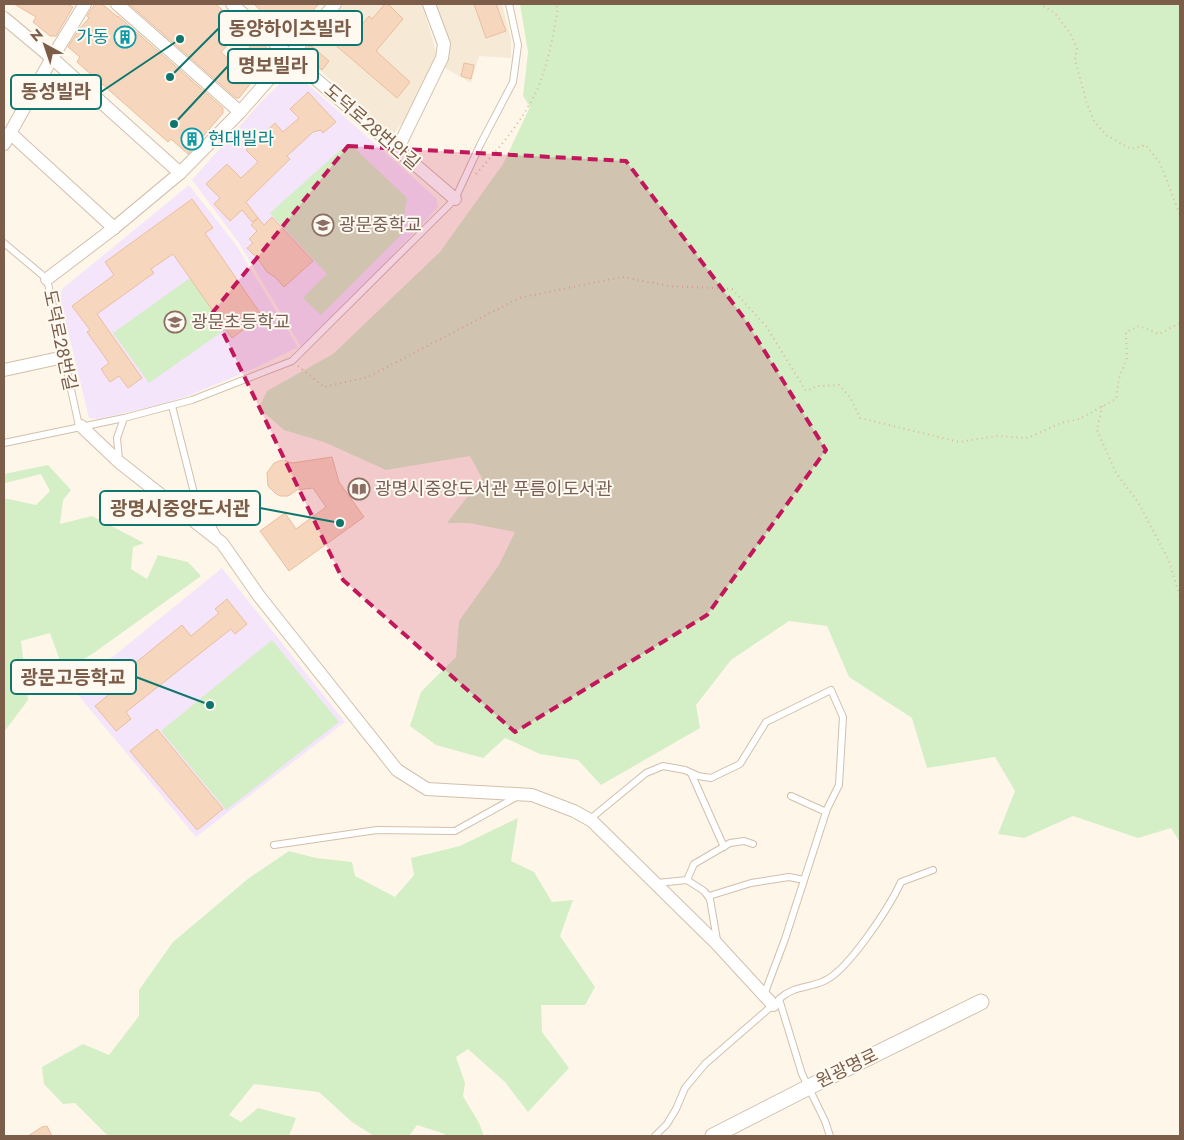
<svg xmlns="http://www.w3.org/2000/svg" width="1184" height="1140" font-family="Jost,'Noto Sans KR',sans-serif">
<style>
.residential{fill:#f6e9d6}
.education{fill:#f4e5fb}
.green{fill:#d4eec5}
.building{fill:#f6d7be;stroke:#eabe9d}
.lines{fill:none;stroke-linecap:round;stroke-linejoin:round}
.service-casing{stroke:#d2bfac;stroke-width:8}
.minor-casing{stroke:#d2bfac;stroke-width:14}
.tertiary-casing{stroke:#d2bfac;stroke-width:17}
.path{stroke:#dbbaa0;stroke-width:2;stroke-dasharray:1 4;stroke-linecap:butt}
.service{stroke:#fff;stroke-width:6}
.minor{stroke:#fff;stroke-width:12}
.tertiary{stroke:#fff;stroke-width:15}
.marked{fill:#c2185b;fill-opacity:0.2;stroke:#c2185b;stroke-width:4;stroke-dasharray:10 6;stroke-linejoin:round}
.labels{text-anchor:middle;stroke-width:4;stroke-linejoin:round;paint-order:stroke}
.culture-label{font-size:18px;fill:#0d838f;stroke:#fffaf1;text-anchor:end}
.street-label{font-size:18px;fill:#7b5d49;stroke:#fffaf1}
.education-label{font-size:18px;fill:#785e54;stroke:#fffaf1;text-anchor:start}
.leader{fill:none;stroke:#0f766e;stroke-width:2}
.callout-dot{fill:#0f766e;stroke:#fffaf1;stroke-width:2}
.callout{fill:#fffaf1;stroke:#0f766e;stroke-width:2}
.callout-label{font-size:19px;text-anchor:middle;font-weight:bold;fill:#7b5d49}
</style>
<rect width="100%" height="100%" fill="#fef7e9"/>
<g class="residential">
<polygon points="269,4 299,4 313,16 293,39 281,41 256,18"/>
<polygon points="344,4 421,4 424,11 434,44 436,54 434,63 408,116 393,135 305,57 303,48"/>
<polygon points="434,4 502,4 511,39 511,58 479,56 471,83 445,68 446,63"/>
</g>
<g class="education">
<polygon points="293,71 436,198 438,207 320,332 301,347 239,243 192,180 260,103"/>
<polygon points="189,185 236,245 298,347 255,368 188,396 159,405 98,419 89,418 60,298 62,289"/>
<polygon points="222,568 345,722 196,837 73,689"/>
</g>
<g class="green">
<polygon points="520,4 1180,4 1180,842 1171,828 1138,838 1073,816 1024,838 998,834 1015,791 995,757 927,768 912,718 849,677 827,626 789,621 731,660 696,705 700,728 601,785 578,760 540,754 505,738 483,758 436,745 410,726 421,692 456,657 459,621 499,565 515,532 469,523 447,523 482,478 470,456 386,470 324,442 284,430 259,408 267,391 333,354 440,252 503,164 530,107 523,96 528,52"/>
<polygon points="347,144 350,144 407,198 401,235 321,315 303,298 327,274 270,213"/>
<polygon points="190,278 226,329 149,383 113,333"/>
<polygon points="48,465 71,490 63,500 60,524 92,516 144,543 133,547 131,569 147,579 158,555 188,562 201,576 95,652 64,672 50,633 21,641 28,700 4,732 4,498 36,505 50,491 41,474 5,483 4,482 4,474"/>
<polygon points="272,640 339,722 226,810 161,731"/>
<polygon points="518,818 511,861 534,872 552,902 573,900 560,936 595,987 585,1005 541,1005 542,1032 569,1068 528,1112 505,1082 468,1049 456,1057 465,1083 463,1096 479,1123 484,1136 444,1136 445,1134 417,1125 409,1136 374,1136 352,1122 319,1092 254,1084 229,1115 241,1122 258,1108 296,1118 289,1136 108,1136 75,1103 63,1104 44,1084 42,1067 83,1044 109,1055 139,1016 139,990 173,942 249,878 289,851 316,858 352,862 355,876 395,897 414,875 411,858 460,846"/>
</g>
<g class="building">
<polygon points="14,4 67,4 73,7 56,36 50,36 33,22 36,17"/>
<polygon points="95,4 102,4 118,17 118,16 223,108 223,113 188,154 171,139 168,142 77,62 80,57 68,47 80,28 89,18 87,16"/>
<polygon points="129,4 216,4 230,17 232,15 245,27 221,52 235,65 257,38 273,54 248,81 251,83 239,98 236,98"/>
<polygon points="254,4 319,4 286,40 262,19 266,16"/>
<polygon points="385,4 388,4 403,19 376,51 410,82 397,98 326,37 340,21 355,33 369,16 372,19"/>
<polygon points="474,4 496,4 506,31 486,38"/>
<polygon points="310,45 329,61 322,70 306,56 306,50"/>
<polygon points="464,63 474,65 471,79 461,76"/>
<polygon points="308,92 336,122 323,133 321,130 313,132 287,156 290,159 246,202 258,218 252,222 242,210 230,221 214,204 220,198 206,184 227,164 241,178 258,162 246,150 275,123 283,132 299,118 290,109"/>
<polygon points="192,199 213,228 205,233 262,316 232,338 173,254 151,269 154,273 97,314 142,378 128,388 119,376 110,382 101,369 109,363 87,332 90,330 72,306 114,275 105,262"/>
<polygon points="272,217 313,261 284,287 275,277 267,272 258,259 247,248 253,243 249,239 257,231 251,225 258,218 264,225"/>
<polygon points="332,457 339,482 364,517 289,571 260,531 285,513 296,529 326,507 313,488 297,490 288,496 280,496 275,493 268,486 267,473 274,463 279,461 283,460 292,463"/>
<polygon points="227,599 247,624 235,634 231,629 126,712 131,719 116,731 95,706 117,688 112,682 182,625 191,636 219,613 215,609"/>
<polygon points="157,729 223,809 197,830 130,751"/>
<polygon points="47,1126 52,1136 28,1136 42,1127"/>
</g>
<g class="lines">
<g class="service-casing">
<g id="service">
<polyline points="4,243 47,279 79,426"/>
<polyline points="172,406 194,493 217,535"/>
<polyline points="4,443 124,418 192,400 292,361 455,199 480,145 513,82 518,45 509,4"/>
<polyline points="119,460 117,438 124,418"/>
<polyline points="691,773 724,847"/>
<polyline points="791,796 826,812"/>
<polyline points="589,820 646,773 663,766 685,770 698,776 711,778 740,764 766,722 831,690 843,717 839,785 827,809 785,939 764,995"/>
<polyline points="274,845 377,830 455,831 518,796"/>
<polyline points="687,880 694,864 730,843 744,841 753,844"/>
<polyline points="657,883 687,880 704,891 710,899 717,940"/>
<polyline points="709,896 751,883 789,877 804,880"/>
<polyline points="655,1136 667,1124 676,1109 685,1088 705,1064 774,1004"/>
<path d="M830,1136L825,1121L802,1074L779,999C795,985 807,989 824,981C848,971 890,906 901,882L933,870"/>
</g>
</g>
<g class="minor-casing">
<g id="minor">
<polyline points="117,4 240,112"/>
<polyline points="232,4 289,56 455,199"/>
<polyline points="4,18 52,58 180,173"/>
<polyline points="10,133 114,228"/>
<polyline points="4,144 52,58 85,4"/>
<polyline points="398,148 442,58 444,44 429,4"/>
<polyline points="47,279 114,228 180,173 240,112 335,4"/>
<polyline points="4,370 64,357"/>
<polyline points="81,426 119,462 222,543 259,596 397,770 427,789 532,795 574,811 592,821 717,944 773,1005"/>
</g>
</g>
<g class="tertiary-casing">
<polyline id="tertiary" points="713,1136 809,1087 981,1002"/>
</g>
<g class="path">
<polyline points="1039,4 1055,13 1070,33 1077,49 1075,59 1086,101 1094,121 1106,135 1131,149 1146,145 1160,163 1180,215"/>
<path d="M476,174C499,148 522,122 537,90C548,65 553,36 558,9L556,4"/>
<polyline points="298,366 324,387 368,377 519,298 622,277 669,286 732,289 766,326 806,391 817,386 839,385 850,397 860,418 959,442 997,436 1028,438 1061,423 1079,419 1116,399 1119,378 1127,358 1126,332 1139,326 1159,334 1180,323"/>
<polyline points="1102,406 1097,430 1116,473 1138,502 1169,561 1180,597"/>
</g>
<use href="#service" class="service"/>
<use href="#minor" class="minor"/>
<use href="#tertiary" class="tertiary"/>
</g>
<path class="marked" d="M348,146L626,161L744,318L826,450L707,615L515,732L343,580L213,312Z"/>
<defs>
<g id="building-ring" transform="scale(1.125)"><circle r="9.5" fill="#fffaf1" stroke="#0f9aa8" stroke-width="1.5"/><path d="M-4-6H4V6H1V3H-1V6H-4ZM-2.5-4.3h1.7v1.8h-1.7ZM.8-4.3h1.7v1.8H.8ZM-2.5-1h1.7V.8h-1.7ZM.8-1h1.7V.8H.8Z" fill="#0f9aa8"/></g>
<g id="school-ring" transform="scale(1.125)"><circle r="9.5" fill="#fffaf1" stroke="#8d6e63" stroke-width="1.5"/><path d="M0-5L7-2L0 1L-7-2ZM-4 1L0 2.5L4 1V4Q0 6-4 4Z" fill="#8d6e63"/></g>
<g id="library-ring" transform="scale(1.125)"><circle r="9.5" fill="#fffaf1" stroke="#8d6e63" stroke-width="1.5"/><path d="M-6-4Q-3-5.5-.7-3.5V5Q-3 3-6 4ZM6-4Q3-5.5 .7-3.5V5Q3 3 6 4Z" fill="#8d6e63"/></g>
</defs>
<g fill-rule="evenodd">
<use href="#building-ring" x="125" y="37"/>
<use href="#building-ring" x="192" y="139"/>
<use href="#school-ring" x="323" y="225"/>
<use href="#school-ring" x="175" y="322"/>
<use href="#library-ring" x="359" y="489"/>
</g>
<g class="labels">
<g class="culture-label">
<text x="109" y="43">가동</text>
<text x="208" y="145" text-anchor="start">현대빌라</text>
</g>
<g class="street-label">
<text transform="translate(372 127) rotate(41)" y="6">도덕로28번안길</text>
<text transform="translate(60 340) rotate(78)" y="6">도덕로28번길</text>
<text transform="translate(847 1068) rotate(-26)" y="6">원광명로</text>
</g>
<g class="education-label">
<text x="339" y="231">광문중학교</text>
<text x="191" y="328">광문초등학교</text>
<text x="375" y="495">광명시중앙도서관 푸름이도서관</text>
</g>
</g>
<path class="leader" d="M170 77L219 28M174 124L228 66M180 39L101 92M340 523L260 508M210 705L136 677"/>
<g class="callout-dot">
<circle cx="170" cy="77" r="5"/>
<circle cx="174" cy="124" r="5"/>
<circle cx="180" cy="39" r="5"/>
<circle cx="340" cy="523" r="5"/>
<circle cx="210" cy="705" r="5"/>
</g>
<g class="callout">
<rect x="219" y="11" width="143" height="34" rx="5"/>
<rect x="228" y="49" width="90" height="34" rx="5"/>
<rect x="11" y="75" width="90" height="34" rx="5"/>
<rect x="100" y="491" width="160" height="34" rx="5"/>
<rect x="11" y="660" width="125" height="34" rx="5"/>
</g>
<g class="callout-label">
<text x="290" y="35">동양하이츠빌라</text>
<text x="273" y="72">명보빌라</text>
<text x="56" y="98">동성빌라</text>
<text x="180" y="515">광명시중앙도서관</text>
<text x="73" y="684">광문고등학교</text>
</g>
<rect width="1184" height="1140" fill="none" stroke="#7b5d49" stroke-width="10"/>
<g transform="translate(45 45) rotate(320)" stroke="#fffaf1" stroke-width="4" paint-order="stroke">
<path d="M0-4L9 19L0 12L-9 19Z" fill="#7b5d49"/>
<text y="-8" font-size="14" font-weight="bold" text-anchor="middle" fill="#7b5d49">N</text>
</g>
</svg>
